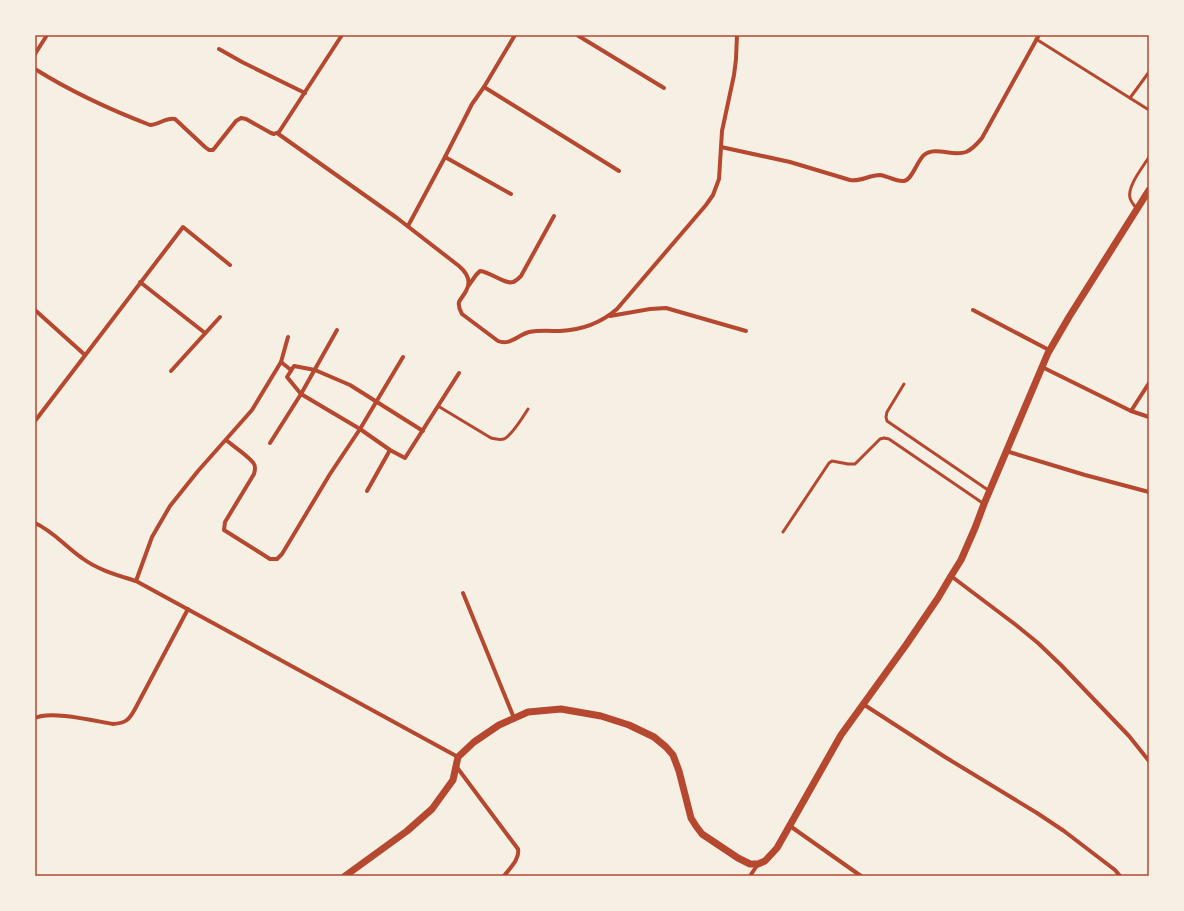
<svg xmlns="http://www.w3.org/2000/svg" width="1184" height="911" font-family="Inter,sans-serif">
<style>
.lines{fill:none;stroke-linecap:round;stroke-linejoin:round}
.service{stroke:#b5482f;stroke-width:3}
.minor{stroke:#b5482f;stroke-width:4}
.tertiary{stroke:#b5482f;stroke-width:7}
.neatline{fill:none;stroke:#b5482f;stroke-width:1.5}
</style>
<rect width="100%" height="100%" fill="#f6efe4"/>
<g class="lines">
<g class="service">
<polyline points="1036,39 1149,110"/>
<polyline points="1130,98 1149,72"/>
<path d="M1137,209C1134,205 1131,202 1130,198C1127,186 1143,167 1149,157"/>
<polyline points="904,384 887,412 886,417 887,421 988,490"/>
<path d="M438,406L491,438C495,439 500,440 504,439C512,435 523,417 528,409"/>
<polyline points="783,532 829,463 832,461 848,464 855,464 880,439 884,438 889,439 984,504"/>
</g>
<g class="minor">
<polyline points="577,35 664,88"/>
<polyline points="219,49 242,62 305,93"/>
<polyline points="35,54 47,35"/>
<path d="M35,69C70,91 111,110 150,125C159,125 166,117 175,119L205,147L209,150H213L236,121L241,118L246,119L271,133L274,134L279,132L342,35"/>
<polyline points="484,87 619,171"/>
<path d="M277,133L397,218L459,266C466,272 472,281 466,291C464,295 461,298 459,302C458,307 460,310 462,314L498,341C510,346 518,335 529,332C539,330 550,331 560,331C581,330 601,323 617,309L706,205L713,195L719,179L722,131L734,75L736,59L737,35"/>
<path d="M721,147L790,162L850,180C861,182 869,175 880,175C888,176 896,182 904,181C912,180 917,161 924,155C935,146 953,157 966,152C973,149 977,144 982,138L1039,35"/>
<polyline points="445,157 511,194"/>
<polyline points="408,226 445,157 472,104 484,87 515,35"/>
<polyline points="140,282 205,333"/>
<path d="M469,285L476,275L480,271C491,272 505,285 513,282C516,281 519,278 521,276L554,216"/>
<polyline points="35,310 85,355"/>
<polyline points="973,310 1049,350"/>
<polyline points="610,316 650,309 666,308 746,331"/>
<polyline points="337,330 301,394 287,377 294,366 315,370 350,385 423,431"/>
<polyline points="281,362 291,370"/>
<polyline points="1042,367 1131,411 1149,417"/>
<polyline points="171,371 220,317"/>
<polyline points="1131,411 1149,383"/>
<polyline points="35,421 183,227 230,265"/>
<path d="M226,440C233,446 250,457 254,464C256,467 255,470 254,474L225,522L224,530L270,559H277L282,554L330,474L360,429L403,357"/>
<polyline points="270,443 301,394 360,429 390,450 405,458 459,373"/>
<polyline points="1006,451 1085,475 1149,492"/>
<polyline points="367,491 390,450"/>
<path d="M35,523C53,531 66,547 82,558C98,570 117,575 136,581L458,757"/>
<polyline points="951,576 1016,625 1038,643 1061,665 1129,736 1149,761"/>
<polyline points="136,581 152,537 170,506 198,471 252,410 281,362 288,337"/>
<polyline points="463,593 514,718"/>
<polyline points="863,704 945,757 1037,813 1064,831 1115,870 1120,876"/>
<path d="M35,718C50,710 95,721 113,724C126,723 129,720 135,709L188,609"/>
<path d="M456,766L518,849C520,859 510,868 504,876"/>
<polyline points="790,826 861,876"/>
<polyline points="750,876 758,864"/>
</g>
<polyline class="tertiary" points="345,876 407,831 432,809 453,780 458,757 474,742 499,725 528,712 561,709 601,716 629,725 654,737 666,747 673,755 679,771 691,818 696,826 702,834 738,858 750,864 758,864 765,861 777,848 841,735 906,645 938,598 951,576 961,560 975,528 984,504 1048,353 1069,317 1149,190"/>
</g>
<rect width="1184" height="911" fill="none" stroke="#f6efe4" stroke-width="72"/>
<rect x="36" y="36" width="1112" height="839" class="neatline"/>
</svg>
